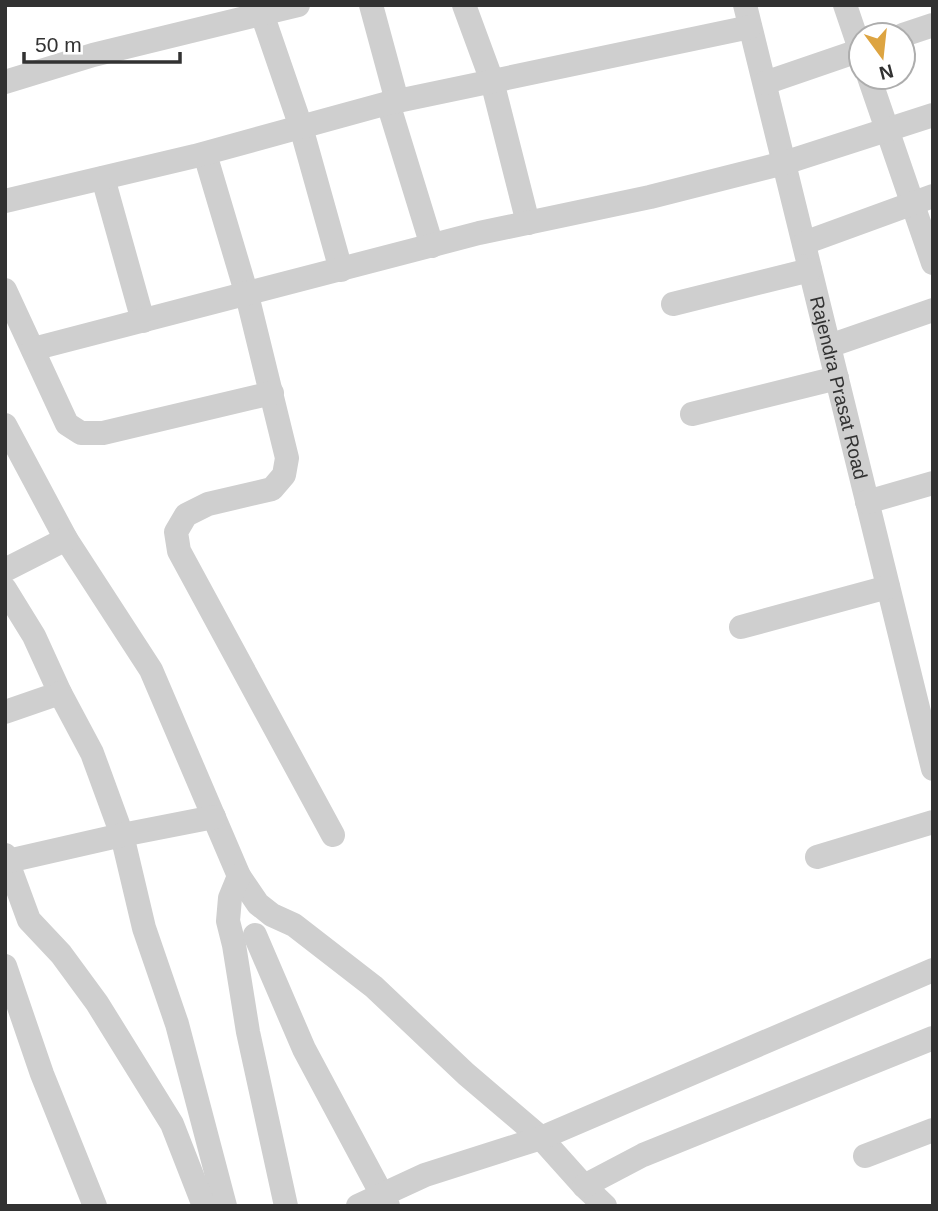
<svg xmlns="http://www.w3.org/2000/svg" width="938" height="1211" font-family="Arial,sans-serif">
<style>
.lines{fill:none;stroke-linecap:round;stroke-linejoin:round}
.minor{stroke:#cfcfcf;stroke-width:24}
.labels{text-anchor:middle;stroke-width:7;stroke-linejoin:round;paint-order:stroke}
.street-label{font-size:19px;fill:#323232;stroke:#fff}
</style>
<rect width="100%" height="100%" fill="#fff"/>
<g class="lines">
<g class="minor">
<polyline points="259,5 301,127 341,270"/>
<polyline points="371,5 397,101"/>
<polyline points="464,5 492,81 528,223"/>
<path id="s1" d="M745,5L933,769"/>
<polyline points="845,5 861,52"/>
<polyline points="903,35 933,25"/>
<polyline points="869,77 933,263"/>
<polyline points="5,82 93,55 298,5"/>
<polyline points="765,83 861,50"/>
<polyline points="388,103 432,246"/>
<polyline points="205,154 247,295 287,458 284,475 272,489 208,504 186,515 176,532 179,551 333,835"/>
<polyline points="103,178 143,321"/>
<polyline points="5,201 195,156 388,103 750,27"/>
<polyline points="804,243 933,196"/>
<polyline points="5,290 67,424 81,433 103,433 272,393"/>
<polyline points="673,304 810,270"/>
<polyline points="829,346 933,310"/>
<polyline points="33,349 479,233 650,197 784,163 933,115"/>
<polyline points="692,414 837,378"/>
<polyline points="5,425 66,539 151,670 239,876 258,904 272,915 294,925 374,987 466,1074 541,1138 584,1186 605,1206"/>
<polyline points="867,502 933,483"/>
<polyline points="5,570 66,539"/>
<polyline points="5,589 34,636 60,693 5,712"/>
<polyline points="741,627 888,587"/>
<polyline points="60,693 92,753 122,835 144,928 177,1024 225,1206"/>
<polyline points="5,855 29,920 61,954 97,1003 172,1124 204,1206"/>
<polyline points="817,857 933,822"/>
<polyline points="8,861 122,835 214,817"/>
<polyline points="239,876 230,898 228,921 234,945 248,1032 286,1206"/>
<polyline points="255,935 304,1049 388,1206"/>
<polyline points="5,966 42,1074 95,1206"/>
<polyline points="865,1156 933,1130"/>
<polyline points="584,1186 643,1155 933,1038"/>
<polyline points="358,1206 425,1175 541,1138 933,970"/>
</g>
</g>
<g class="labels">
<g class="street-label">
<text dy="7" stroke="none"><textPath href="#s1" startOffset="394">Rajendra Prasat Road</textPath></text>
</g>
</g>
<rect width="938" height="1211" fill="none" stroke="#323232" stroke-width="14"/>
<g transform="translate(882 56) rotate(165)"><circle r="33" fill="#ffffff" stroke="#adadad" stroke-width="2"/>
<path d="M0-5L12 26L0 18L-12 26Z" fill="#dda441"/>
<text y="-10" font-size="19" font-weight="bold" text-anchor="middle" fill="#323232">N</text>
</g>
<path d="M24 52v10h156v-10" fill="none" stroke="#323232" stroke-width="3.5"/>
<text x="35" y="52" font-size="21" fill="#323232" stroke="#ffffff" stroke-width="5" paint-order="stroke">50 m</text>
</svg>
